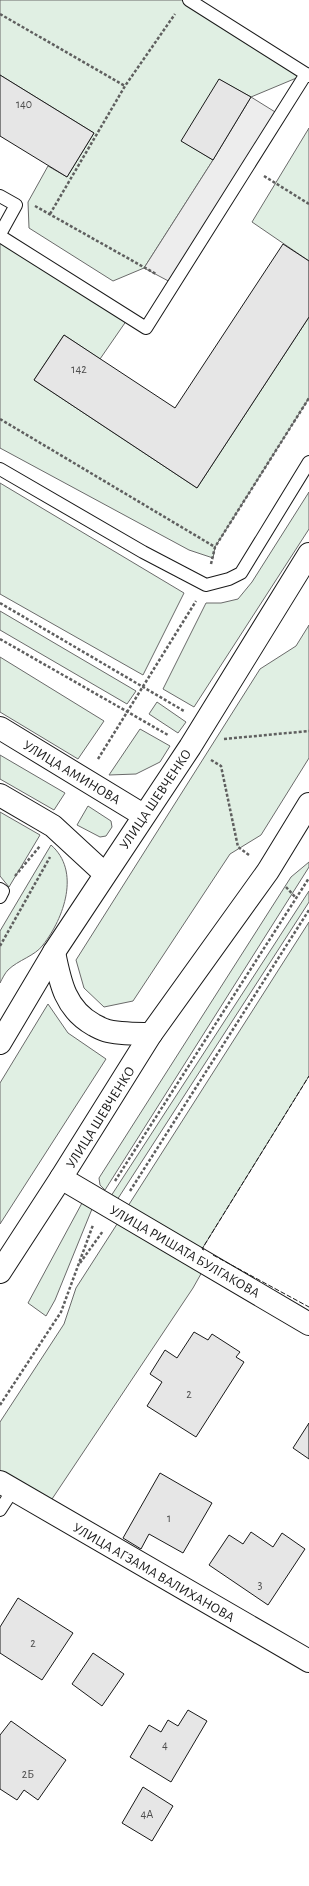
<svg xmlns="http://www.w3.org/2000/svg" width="309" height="1886" font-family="'Alegreya Sans',sans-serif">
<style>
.green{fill:#e0efe3;stroke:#6a6a6a}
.parking{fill:#ededed;stroke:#6a6a6a}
.building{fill:#e6e6e6;stroke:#1a1a1a}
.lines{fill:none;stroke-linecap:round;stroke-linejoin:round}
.service-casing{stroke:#1a1a1a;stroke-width:14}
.minor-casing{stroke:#1a1a1a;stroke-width:24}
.tertiary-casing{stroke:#1a1a1a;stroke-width:24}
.primary-casing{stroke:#1a1a1a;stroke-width:24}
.path{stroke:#5f5f5f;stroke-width:2.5;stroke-dasharray:3 2;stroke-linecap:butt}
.service{stroke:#fff;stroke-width:12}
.minor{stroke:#fff;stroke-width:22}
.tertiary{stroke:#fff;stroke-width:22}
.primary{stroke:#fff;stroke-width:22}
.fence{stroke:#1a1a1a;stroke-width:1;stroke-dasharray:5 2;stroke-linecap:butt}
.labels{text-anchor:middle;stroke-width:3;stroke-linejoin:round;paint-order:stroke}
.number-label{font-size:12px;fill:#4d4d4d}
.street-label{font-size:14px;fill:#1a1a1a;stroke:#fff}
</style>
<rect width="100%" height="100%" fill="#fff"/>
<g class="green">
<polygon points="0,0 189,0 306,74 251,97 220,80 182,141 213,160 144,268 113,281 29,228 28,202 48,166 67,177 94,133 0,75"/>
<polygon points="309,128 309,261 252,222"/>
<polygon points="0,236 129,317 100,359 64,335 34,380 197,488 309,317 309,398 215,547 213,558 189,550 0,448"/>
<polygon points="0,483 184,593 143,675 0,594"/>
<polygon points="309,492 309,529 194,707 163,689 206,603 221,603 238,599 252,582"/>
<polygon points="0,611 136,691 127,704 0,630"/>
<polygon points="309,625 309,758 261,835 230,854 133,1001 104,1007 84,988 76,960 260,669 296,646"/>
<polygon points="0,657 104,721 78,759 0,712"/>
<polygon points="157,702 186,722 178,733 149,714"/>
<polygon points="140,729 170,746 160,762 136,774 109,775"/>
<polygon points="0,755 65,793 54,810 0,779"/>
<polygon points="88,806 111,821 112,827 106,836 100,837 77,825"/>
<polygon points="0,812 40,835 9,887 0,876"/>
<path d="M51,845C81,871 64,918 43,945C35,956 18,960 8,970C5,973 2,979 0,983V931Z"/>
<polygon points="309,862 309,867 105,1190 100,1185 99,1178 291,877"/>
<polygon points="309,891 309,902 117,1200 111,1196"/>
<polygon points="309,922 309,1076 202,1249 128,1206"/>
<polygon points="48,1004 68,1033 106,1059 0,1224 0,1083"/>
<polygon points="82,1203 92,1209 55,1300 46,1316 28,1303"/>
<polygon points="119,1221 202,1272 193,1288 50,1502 0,1474 0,1422 64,1324 76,1288"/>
</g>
<polygon class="parking" points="251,97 280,115 174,284 144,268 213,160"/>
<g class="building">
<polygon points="0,75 94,133 67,177 0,136"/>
<polygon points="219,79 251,97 213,160 181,141"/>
<polygon points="283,244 309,261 309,317 197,488 34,380 64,335 175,408"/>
<polygon points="194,1332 208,1340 212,1334 240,1352 236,1357 244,1362 196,1437 147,1406 162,1382 150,1374 165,1350 177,1358"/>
<polygon points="309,1423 309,1459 293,1448"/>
<polygon points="160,1473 212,1503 183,1553 149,1534 141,1549 123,1538"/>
<polygon points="251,1532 273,1547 282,1533 305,1549 268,1605 209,1565 229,1535 243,1544"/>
<polygon points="18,1598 73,1633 42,1680 0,1653 0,1627"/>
<polygon points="93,1653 124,1674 102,1706 72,1684"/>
<polygon points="188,1710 207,1721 171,1782 130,1757 149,1725 161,1732 168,1720 178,1726"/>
<polygon points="11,1721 66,1760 38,1800 24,1790 17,1800 0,1789 0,1735"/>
<polygon points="143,1787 173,1806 152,1841 122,1823"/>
</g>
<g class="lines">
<g class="service-casing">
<g id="service">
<polyline points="189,0 306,74"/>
<polyline points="0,196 16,205 0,234"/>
<polyline points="0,236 146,328 306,74 309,76"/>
<polyline points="0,469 143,552 206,585 229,579 241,573 309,462"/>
<polyline points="0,889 3,891 0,897"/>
<polyline points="0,1510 13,1490"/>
</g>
</g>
<g class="minor-casing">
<g id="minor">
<polyline points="61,1178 309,1324"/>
<polyline points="0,1482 309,1661"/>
</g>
</g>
<g class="tertiary-casing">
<g id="tertiary">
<polyline points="0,728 143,815"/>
<polyline points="0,795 53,826 105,874"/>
</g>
</g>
<g class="primary-casing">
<g id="primary">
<path d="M54,952C60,982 65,1009 94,1025C98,1027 103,1030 108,1031C122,1034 136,1034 151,1034"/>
<polyline points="0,1043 54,952 190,747 309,554"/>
<polyline points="0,1272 61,1178 151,1034 268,871 309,804"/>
</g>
</g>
<g class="path">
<polyline points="0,14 125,86"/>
<polyline points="264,176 309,204"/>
<polyline points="35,206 156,274"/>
<polyline points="50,214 125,86 175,14"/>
<polyline points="0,419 215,547"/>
<polyline points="211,564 215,547 309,398"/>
<polyline points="0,603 184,711"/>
<polyline points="0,639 168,735"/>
<polyline points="224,739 309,731"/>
<polyline points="98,759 196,601"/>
<polyline points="211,760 221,766 238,847 249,855"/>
<polyline points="15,876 40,846"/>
<polyline points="286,887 296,898"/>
<polyline points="0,946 50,857"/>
<polyline points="115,1181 309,878"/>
<polyline points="130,1191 309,910"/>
<polyline points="80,1263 103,1231"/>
<polyline points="0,1405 61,1312 93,1225"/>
</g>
<use href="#service" class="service"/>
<use href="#minor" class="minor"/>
<use href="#tertiary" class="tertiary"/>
<use href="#primary" class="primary"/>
<g class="fence">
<polyline points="204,1250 202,1249 309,1076"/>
<polyline points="213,1255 309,1307"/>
</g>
</g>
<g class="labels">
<g class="number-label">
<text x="24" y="108">140</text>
<text x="79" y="373">142</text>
<text x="189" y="1398">2</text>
<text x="169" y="1522">1</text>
<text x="260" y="1589">3</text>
<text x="33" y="1647">2</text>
<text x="165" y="1749">4</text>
<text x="28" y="1778">2Б</text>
<text x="147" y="1818">4А</text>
</g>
<g class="street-label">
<text transform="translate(72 772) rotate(31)" y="5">УЛИЦА АМИНОВА</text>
<text transform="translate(155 799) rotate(-56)" y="5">УЛИЦА ШЕВЧЕНКО</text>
<text transform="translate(100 1117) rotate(-58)" y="5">УЛИЦА ШЕВЧЕНКО</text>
<text transform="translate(185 1251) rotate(30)" y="5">УЛИЦА РИШАТА БУЛГАКОВА</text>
<text transform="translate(154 1572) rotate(30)" y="5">УЛИЦА АГЗАМА ВАЛИХАНОВА</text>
</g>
</g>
</svg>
